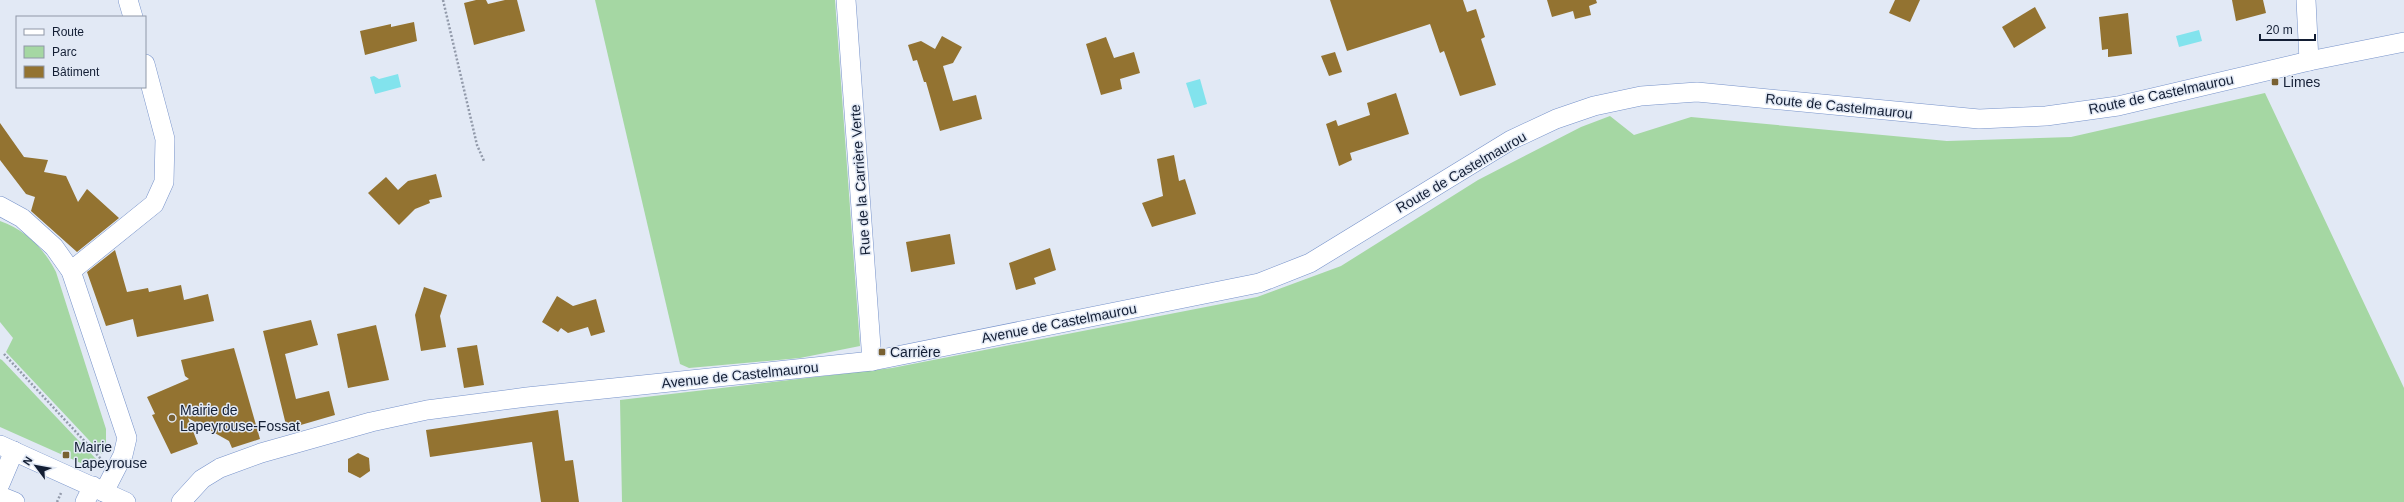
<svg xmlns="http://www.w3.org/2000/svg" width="2404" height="502" font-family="Helvetica,sans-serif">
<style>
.green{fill:#a5d7a3}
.water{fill:#82e3ed}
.building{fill:#937331}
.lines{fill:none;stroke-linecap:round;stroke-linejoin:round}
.minor-casing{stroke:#7692ca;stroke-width:20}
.path{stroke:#929aaa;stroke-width:2.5;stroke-dasharray:2 2;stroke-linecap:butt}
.minor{stroke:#fff;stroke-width:19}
.poi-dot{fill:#796132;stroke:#e2e9f5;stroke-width:1.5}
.labels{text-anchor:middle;stroke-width:3;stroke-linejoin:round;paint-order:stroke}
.poi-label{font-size:14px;fill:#131e34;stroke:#e2e9f5;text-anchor:start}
.street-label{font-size:14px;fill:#131e34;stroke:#e2e9f5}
</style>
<rect width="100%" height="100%" fill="#e2e9f5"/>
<g class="green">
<polygon points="595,0 835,0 860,346 800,358 689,368 680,364"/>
<polygon points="2265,93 2404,388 2404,502 622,502 620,400 892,368 1257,297 1341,266 1478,180 1581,127 1610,116 1634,135 1691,117 1947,141 2071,137"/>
<path d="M0,221C25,230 44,248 56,272L106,429V441L102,454L6,352L13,338L0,322Z"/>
<polygon points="0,359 2,360 97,460 91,464 83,464 0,427"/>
</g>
<g class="water">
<polygon points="2199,30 2202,41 2179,47 2176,36"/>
<polygon points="398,74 401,87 375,94 370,77 374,76 379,79"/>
<polygon points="1200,79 1207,104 1194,108 1186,83"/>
</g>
<g class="building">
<polygon points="476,0 486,0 488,4 505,0 517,0 525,31 474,45 464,3"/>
<polygon points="1330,0 1463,0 1467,12 1476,9 1485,37 1481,39 1496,85 1460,96 1444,51 1440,53 1430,24 1347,51"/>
<polygon points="1547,0 1596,0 1597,3 1589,6 1591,15 1575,19 1573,11 1552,17"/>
<polygon points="1895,0 1920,0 1910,22 1889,13"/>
<polygon points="2232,0 2263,0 2266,13 2236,21"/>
<polygon points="2035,7 2046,28 2014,48 2002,27"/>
<polygon points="2128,13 2132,54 2108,57 2108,49 2102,50 2099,17"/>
<polygon points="414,22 417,41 365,55 360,31 391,24 391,27"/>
<polygon points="942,36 962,47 953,63 943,66 953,101 976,95 982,119 940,131 926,82 924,82 917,60 913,61 908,45 921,41 935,49"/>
<polygon points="1106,37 1114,58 1134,52 1140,73 1120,79 1122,89 1101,95 1086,44"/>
<polygon points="1335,52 1342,72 1329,76 1321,56"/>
<polygon points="1396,93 1409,134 1350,153 1352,160 1339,166 1326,124 1336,120 1338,126 1370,115 1367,103"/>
<polygon points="0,123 24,157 48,160 44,172 66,176 78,202 87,189 119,218 77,252 31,211 35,197 26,194 0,160"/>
<polygon points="1174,155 1179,181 1185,179 1196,214 1152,227 1142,203 1163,196 1157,159"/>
<polygon points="436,174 442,197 429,200 430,203 415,209 399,225 368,193 386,177 398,190 408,181"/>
<polygon points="950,234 955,264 911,272 906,242"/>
<polygon points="1050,248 1056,270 1034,278 1036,284 1016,290 1009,263"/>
<polygon points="115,250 127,292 148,288 149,292 181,285 184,300 208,294 214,321 137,337 133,319 106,326 87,272"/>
<polygon points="424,287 447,295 440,316 446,347 421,351 415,315"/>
<polygon points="557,296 573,306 596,299 605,332 591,336 588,327 568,333 561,328 558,332 542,322"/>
<polygon points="311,320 318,345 285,354 296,399 329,391 335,415 287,429 263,331"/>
<polygon points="376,325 389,380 348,388 337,334"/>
<polygon points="477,345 484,385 464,388 457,348"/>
<polygon points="234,348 260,439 232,448 229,441 188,418 198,444 171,454 152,415 155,414 147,397 189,379 185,376 181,360"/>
<polygon points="558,410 565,461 573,460 579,502 541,502 532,442 430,457 426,430"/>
<polygon points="358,453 369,458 370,471 360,478 348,472 348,459"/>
</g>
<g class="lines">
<g class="minor-casing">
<g id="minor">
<polyline points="128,0 133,17"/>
<polyline points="846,0 872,361"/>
<polyline points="2306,0 2309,61"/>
<polyline points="0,206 22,218 54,247 71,271 127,438 123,455 104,492"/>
<polyline points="71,271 154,204 164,182 165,139 145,64"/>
<polyline points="0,445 126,502"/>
<polyline points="0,484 14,451"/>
<polyline points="0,496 15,502"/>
<polyline points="85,502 93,486"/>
<polyline points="181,502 202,479 220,468 261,453 371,422 427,410 527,397 872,361 1259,283 1310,263 1511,140 1556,119 1594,106 1641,96 1697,92 1979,119 2046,116 2118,106 2309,61 2404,42"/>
</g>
</g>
<g class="path">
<polyline points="443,0 477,145 484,161"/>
<polyline points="4,354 101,459"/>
<polyline points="57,502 61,493"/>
</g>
<use href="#minor" class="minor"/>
</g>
<g class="poi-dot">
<rect x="2271" y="78" width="8" height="8" rx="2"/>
<rect x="878" y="348" width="8" height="8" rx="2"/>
<circle cx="172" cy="418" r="4"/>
<rect x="62" y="451" width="8" height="8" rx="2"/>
</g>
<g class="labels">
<g class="poi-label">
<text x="2283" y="87">Limes</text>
<text x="890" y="357">Carrière</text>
<text x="180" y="415">Mairie de<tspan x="180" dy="16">Lapeyrouse-Fossat</tspan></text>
<text x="74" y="452">Mairie<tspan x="74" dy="16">Lapeyrouse</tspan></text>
</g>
<g class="street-label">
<text transform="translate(2161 94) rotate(-12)" y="5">Route de Castelmaurou</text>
<text transform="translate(1839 106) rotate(6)" y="5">Route de Castelmaurou</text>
<text transform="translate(1461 172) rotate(-30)" y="5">Route de Castelmaurou</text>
<text transform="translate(860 180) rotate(-94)" y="5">Rue de la Carrière Verte</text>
<text transform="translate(1059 323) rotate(-11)" y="5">Avenue de Castelmaurou</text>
<text transform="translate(740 375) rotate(-6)" y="5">Avenue de Castelmaurou</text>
</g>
</g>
<rect x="16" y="16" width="130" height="72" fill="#e2e9f5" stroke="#8f98a8"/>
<rect x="24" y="29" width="20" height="6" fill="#ffffff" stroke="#8f98a8"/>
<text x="52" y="36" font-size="12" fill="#131e34">Route</text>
<rect x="24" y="46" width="20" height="12" fill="#a5d7a3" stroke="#8f98a8"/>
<text x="52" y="56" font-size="12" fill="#131e34">Parc</text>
<rect x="24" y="66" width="20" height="12" fill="#937331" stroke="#8f98a8"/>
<text x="52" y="76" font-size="12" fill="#131e34">Bâtiment</text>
<g transform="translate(36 466) rotate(302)" stroke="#e2e9f5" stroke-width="3" paint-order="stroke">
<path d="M0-3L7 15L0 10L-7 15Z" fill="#131e34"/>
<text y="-6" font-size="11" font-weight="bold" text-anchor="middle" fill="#131e34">N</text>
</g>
<path d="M2260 34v6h55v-6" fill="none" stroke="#131e34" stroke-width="2"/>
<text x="2266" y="34" font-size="12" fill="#131e34" stroke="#e2e9f5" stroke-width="3" paint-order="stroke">20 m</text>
</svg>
